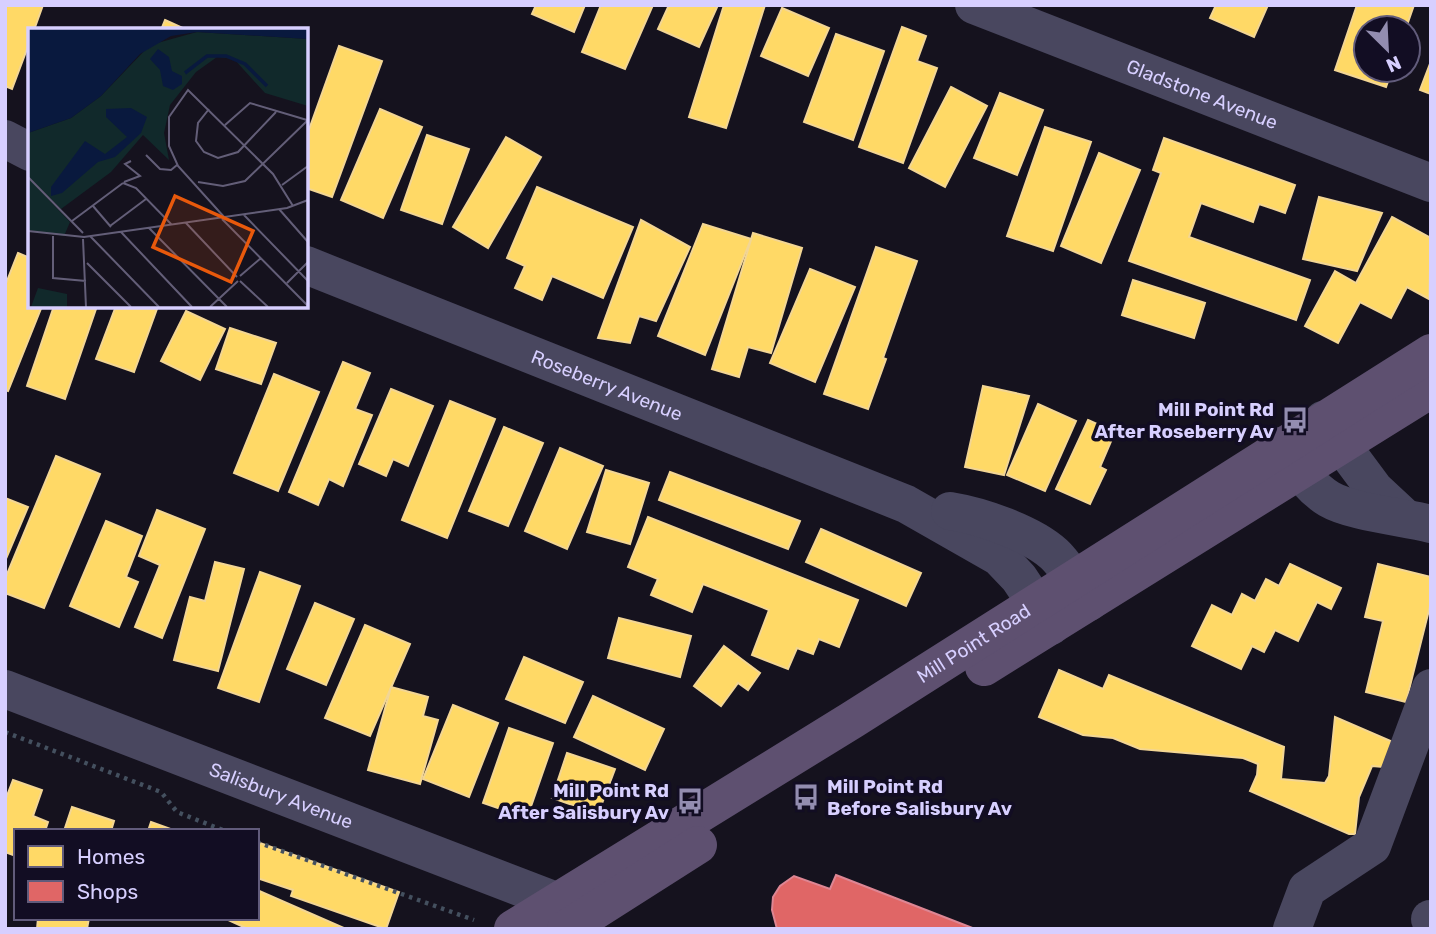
<svg xmlns="http://www.w3.org/2000/svg" width="1436" height="934" font-family="Rubik,sans-serif">
<style>
.homes{fill:#ffd966;stroke:#f3d694;stroke-width:2}
.shops{fill:#e06666;stroke:#dd8694;stroke-width:2}
.lines{fill:none;stroke-linecap:round;stroke-linejoin:round}
.path{stroke:#44505f;stroke-width:4.5;stroke-dasharray:3.5 5;stroke-linecap:butt}
.minor{stroke:#49475f;stroke-width:38}
.major{stroke:#5e5070;stroke-width:38}
.labels{text-anchor:middle;stroke-width:7;stroke-linejoin:round;paint-order:stroke}
.street-label{font-size:19px;fill:#d7cfff;stroke:#120d23}
.poi-label{font-size:19px;font-weight:bold;fill:#d7cfff;stroke:#120d23;text-anchor:end}
.inset-river{fill:none;stroke:#09193e;stroke-width:3.5}
.inset-road{fill:none;stroke:#635e78;stroke-width:2}
.view{fill:#e8590c;fill-opacity:0.15;stroke:#e8590c;stroke-width:3.5}
.inset-edge{fill:none;stroke:#d7cfff;stroke-width:3.5}
</style>
<rect width="100%" height="100%" fill="#15121e"/>
<g class="homes">
<polygon points="5,5 43,5 34,30 30,30 30,41 12,89 5,86"/>
<polygon points="536,5 585,5 574,32 532,14"/>
<polygon points="601,5 653,5 625,69 582,52"/>
<polygon points="669,5 718,5 699,47 658,29"/>
<polygon points="724,5 765,5 726,128 689,117"/>
<polygon points="1216,5 1268,5 1254,37 1210,18"/>
<polygon points="1357,5 1414,5 1406,28 1366,28 1366,70 1392,70 1386,87 1335,70"/>
<polygon points="782,8 829,28 808,76 761,56"/>
<polygon points="165,20 187,30 161,30"/>
<polygon points="902,27 926,36 917,61 937,68 903,163 859,147"/>
<polygon points="836,34 884,51 853,140 804,122"/>
<polygon points="339,46 382,61 332,197 306,188 306,138"/>
<polygon points="1431,61 1431,94 1420,90"/>
<polygon points="951,87 987,106 945,187 909,168"/>
<polygon points="1000,93 1043,110 1017,175 974,158"/>
<polygon points="380,109 422,127 383,218 341,200"/>
<polygon points="1045,127 1091,142 1053,251 1007,236"/>
<polygon points="427,135 469,149 442,224 401,210"/>
<polygon points="506,137 541,157 488,248 453,227"/>
<polygon points="1164,138 1295,185 1285,213 1259,204 1253,222 1201,203 1189,237 1310,280 1296,320 1129,261 1161,173 1153,170"/>
<polygon points="1099,153 1140,170 1101,263 1061,246"/>
<polygon points="537,187 633,227 603,298 552,276 542,300 515,288 525,266 507,258"/>
<polygon points="1319,197 1382,213 1357,271 1303,259"/>
<polygon points="1392,217 1431,238 1429,299 1407,287 1391,318 1360,302 1338,343 1305,326 1335,271 1356,283"/>
<polygon points="641,220 690,247 656,321 639,316 630,343 598,338"/>
<polygon points="703,224 751,239 705,355 658,336"/>
<polygon points="753,233 802,248 771,353 748,347 739,377 712,369"/>
<polygon points="876,247 917,261 883,358 886,359 868,409 824,394"/>
<polygon points="18,253 30,258 30,306 42,306 8,391 5,390 5,286"/>
<polygon points="810,269 855,287 815,382 770,363"/>
<polygon points="1133,280 1205,303 1194,338 1122,315"/>
<polygon points="54,306 97,306 65,399 27,386"/>
<polygon points="116,306 158,306 134,372 96,359"/>
<polygon points="186,311 225,329 200,380 161,361"/>
<polygon points="230,328 276,343 261,384 216,369"/>
<polygon points="343,362 370,373 355,409 372,415 343,486 329,479 318,505 289,492"/>
<polygon points="274,374 319,392 278,491 234,473"/>
<polygon points="983,386 1029,396 1004,475 965,467"/>
<polygon points="391,389 433,406 408,466 393,459 386,476 359,464"/>
<polygon points="450,401 495,419 447,538 402,520"/>
<polygon points="1038,404 1076,421 1045,491 1007,475"/>
<polygon points="1088,420 1115,432 1100,467 1106,470 1090,504 1056,489"/>
<polygon points="504,427 543,443 508,526 469,511"/>
<polygon points="560,448 603,466 567,549 525,531"/>
<polygon points="56,456 100,474 44,608 5,593 5,579"/>
<polygon points="606,470 649,483 630,544 587,532"/>
<polygon points="670,472 800,521 788,549 659,500"/>
<polygon points="5,498 28,507 5,561"/>
<polygon points="157,510 205,529 162,638 135,627 160,565 139,556"/>
<polygon points="648,517 858,600 839,647 819,639 813,654 797,648 788,669 752,655 769,610 703,584 692,612 651,595 658,579 628,567"/>
<polygon points="106,521 142,536 126,577 138,582 119,627 70,606"/>
<polygon points="821,529 921,573 906,606 806,562"/>
<polygon points="215,562 244,569 218,671 174,660 190,597 205,601"/>
<polygon points="1290,564 1341,588 1331,609 1317,602 1298,641 1275,630 1264,652 1252,646 1241,669 1192,646 1212,605 1232,615 1242,594 1255,601 1266,579 1279,586"/>
<polygon points="1378,564 1431,577 1431,602 1406,702 1366,692 1383,621 1365,617"/>
<polygon points="260,572 300,586 259,702 218,688"/>
<polygon points="315,603 354,619 326,685 287,669"/>
<polygon points="619,618 691,636 680,677 608,658"/>
<polygon points="365,625 410,644 370,736 325,718"/>
<polygon points="724,646 760,673 748,690 738,683 721,706 694,686"/>
<polygon points="524,657 583,682 565,723 506,699"/>
<polygon points="1059,670 1103,689 1109,675 1284,747 1281,779 1325,783 1329,776 1335,717 1393,742 1383,767 1372,766 1359,797 1355,834 1349,834 1250,791 1257,775 1258,764 1243,758 1140,749 1113,738 1083,735 1039,717"/>
<polygon points="391,687 428,697 423,716 438,720 420,784 368,770"/>
<polygon points="593,696 664,729 645,770 574,737"/>
<polygon points="453,705 498,723 469,797 423,779"/>
<polygon points="509,728 553,743 527,818 483,803"/>
<polygon points="567,753 615,769 598,814 552,798"/>
<polygon points="13,780 42,790 33,816 48,822 45,831 16,831 16,856 5,852 5,801"/>
<polygon points="72,807 114,821 111,831 64,831"/>
<polygon points="151,822 176,831 148,831"/>
<polygon points="257,842 399,892 386,929 291,896 293,890 257,878"/>
<polygon points="257,890 346,929 248,929 224,918 257,918"/>
<polygon points="38,918 89,918 87,929 37,929"/>
</g>
<polygon class="shops" points="836,875 975,929 777,929 772,910 773,897 780,886 794,876 830,889"/>
<g class="lines">
<g class="path">
<polyline points="5,732 161,792 177,812 225,831"/>
<polyline points="257,842 474,920"/>
</g>
<g class="minor">
<path id="s1" d="M974,5L1431,183"/>
<polyline points="5,139 30,152"/>
<path id="s2" d="M306,265L906,504L999,557L1019,578L1051,626"/>
<polyline points="1323,420 1375,490 1404,517"/>
<path d="M1281,446C1295,465 1309,487 1329,499C1351,512 1403,517 1431,524"/>
<path d="M950,511C981,516 1031,533 1054,554C1068,567 1078,587 1089,602"/>
<path id="s3" d="M5,689L556,901"/>
<polyline points="1430,919 1431,919"/>
<polyline points="1292,929 1307,889 1372,846 1431,688"/>
</g>
<g class="major">
<polyline points="984,667 1431,389"/>
<path id="s4" d="M513,929L852,720L1431,353"/>
<polyline points="566,929 698,845"/>
</g>
</g>
<defs>
<g id="bus-bare" transform="scale(2.1)"><path d="M-5-6H5V4H4V6H2V4H-2V6H-4V4H-5ZM-3.5-4V0h7V-4ZM-3.5 1.2v1.5H-2V1.2ZM2 1.2v1.5H3.5V1.2Z" fill="#938db0" stroke="#120d23" stroke-width="2.5" paint-order="stroke"/></g>
</defs>
<g fill-rule="evenodd">
<use href="#bus-bare" x="1295" y="420"/>
<use href="#bus-bare" x="806" y="797"/>
<use href="#bus-bare" x="690" y="801"/>
</g>
<g class="labels">
<g class="street-label">
<text dy="7" stroke="none"><textPath href="#s1" startOffset="245">Gladstone Avenue</textPath></text>
<text dy="7" stroke="none"><textPath href="#s2" startOffset="324">Roseberry Avenue</textPath></text>
<text dy="7" stroke="none"><textPath href="#s4" startOffset="542">Mill Point Road</textPath></text>
<text dy="7" stroke="none"><textPath href="#s3" startOffset="296">Salisbury Avenue</textPath></text>
</g>
<g class="poi-label">
<text x="1274" y="416">Mill Point Rd<tspan x="1274" dy="22">After Roseberry Av</tspan></text>
<text x="827" y="793" text-anchor="start">Mill Point Rd<tspan x="827" dy="22">Before Salisbury Av</tspan></text>
<text x="669" y="797">Mill Point Rd<tspan x="669" dy="22">After Salisbury Av</tspan></text>
</g>
</g>
<g transform="translate(28 28)">
<rect width="280" height="280" fill="#15121e"/>
<path d="M169,4L280,11V78L237,65L206,31L189,29L168,44L142,77L136,105L141,132L115,107L83,144L33,181L0,148V105L43,90L73,68L122,17ZM0,150L42,194L36,208L0,202ZM10,260L39,266V279H3Z" fill="#11292b"/>
<path d="M0,1H280V11L169,4L143,8L112,26L73,68L43,90L0,105ZM130,21L141,29L144,43L154,48V56L145,62L135,58L132,42L122,31ZM103,80L119,89L113,105L87,129L70,134L34,165L23,168V159L57,113L77,126L99,109L78,89V81Z" fill="#09193e"/>
<path class="inset-river" d="M157,45L179,28H198L217,36L239,58"/>
<path class="inset-road" d="M181,81L170,95L168,113L176,124L190,130L210,124L248,84M197,97L222,75L279,92M118,127L132,141L143,142L149,137M0,149L55,205M96,154L112,148L97,136L103,133M170,154L195,158L217,153L280,92M95,155L108,160L144,197M254,157L280,138M65,178L83,199M251,181L280,214M216,187L280,253M197,190L150,138L141,118V89L160,62L245,146L265,178M194,191L280,278M44,193L95,155M158,195L209,249M82,198L118,171M121,200L199,279M0,203L56,209L259,180L280,172M93,204L164,279M25,208V250L58,253M62,208L131,279M55,211L58,279M59,235L103,279M212,248L233,230M212,253L240,279M259,255L280,234M182,279L210,253"/>
<path class="view" d="M147,168L225,203L203,254L125,219Z"/>
<rect width="280" height="280" class="inset-edge"/>
</g>
<rect width="1436" height="934" fill="none" stroke="#d7cfff" stroke-width="14"/>
<rect x="14" y="829" width="245" height="91" fill="#120d23" stroke="#615b7b" stroke-width="2"/>
<rect x="28" y="846" width="35" height="21" fill="#ffd966" stroke="#615b7b" stroke-width="2"/>
<text x="77" y="864" font-size="21" fill="#d7cfff">Homes</text>
<rect x="28" y="881" width="35" height="21" fill="#e06666" stroke="#615b7b" stroke-width="2"/>
<text x="77" y="899" font-size="21" fill="#d7cfff">Shops</text>
<g transform="translate(1387 49) rotate(156)"><circle r="33" fill="#120d23" stroke="#615b7b" stroke-width="2"/>
<path d="M0-5L12 26L0 18L-12 26Z" fill="#938db0"/>
<text y="-10" font-size="19" font-weight="bold" text-anchor="middle" fill="#d7cfff">N</text>
</g>
</svg>
